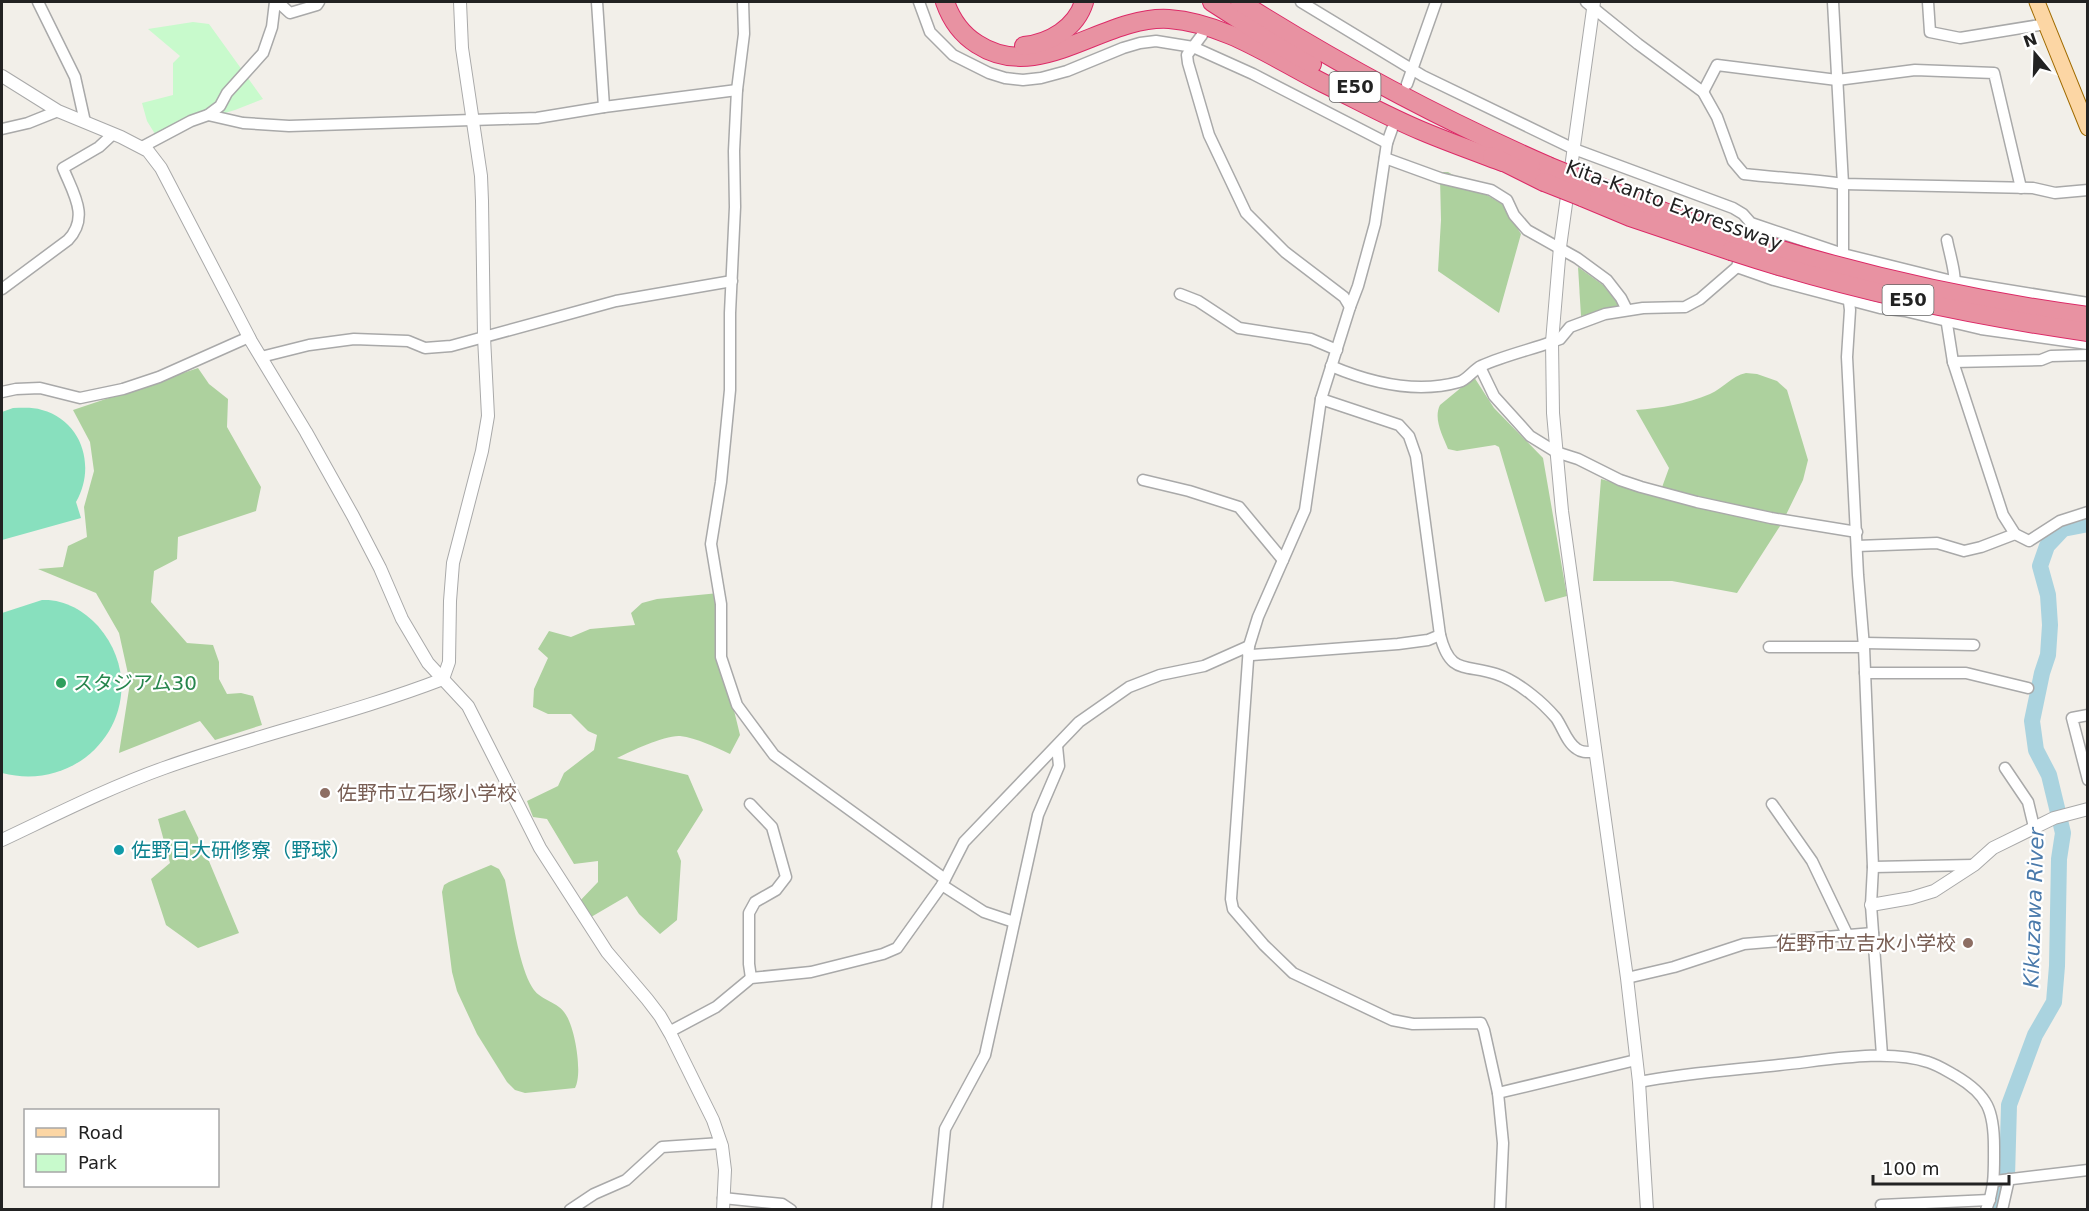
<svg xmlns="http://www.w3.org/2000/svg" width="2089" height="1211" font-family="'DejaVu Sans','Noto Sans JP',sans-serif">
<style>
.forest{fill:#add19e}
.park{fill:#c8facc}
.pitch{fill:#88e0be}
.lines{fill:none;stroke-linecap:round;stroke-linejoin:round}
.river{stroke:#aad3df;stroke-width:16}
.minor-casing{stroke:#a9a9a9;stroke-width:13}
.tertiary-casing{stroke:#a9a9a9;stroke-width:14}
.primary-casing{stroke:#a06b00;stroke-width:17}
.motorway-casing{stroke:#dc2a67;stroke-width:20}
.minor{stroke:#fff;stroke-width:10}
.tertiary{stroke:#fff;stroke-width:12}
.primary{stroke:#fcd6a4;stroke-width:15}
.motorway{stroke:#e892a2;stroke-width:18}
.motorway-bridge-casing{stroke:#dc2a67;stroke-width:20;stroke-linecap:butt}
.motorway-bridge{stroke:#e892a2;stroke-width:18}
.leisure-dot{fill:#2e9e5b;stroke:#fff;stroke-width:2}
.education-dot{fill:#8d6e63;stroke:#fff;stroke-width:2}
.culture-dot{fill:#0f9aa8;stroke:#fff;stroke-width:2}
.labels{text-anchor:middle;stroke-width:4.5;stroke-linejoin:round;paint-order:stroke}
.shield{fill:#fff;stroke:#646464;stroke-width:1.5}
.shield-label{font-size:18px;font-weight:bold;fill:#222}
.street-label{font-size:20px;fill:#222;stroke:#fff}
.leisure-label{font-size:20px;fill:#27864d;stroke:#fff;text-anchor:start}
.education-label{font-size:20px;fill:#785e54;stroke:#fff;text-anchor:start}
.culture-label{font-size:20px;fill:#0d838f;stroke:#fff;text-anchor:start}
.water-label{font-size:21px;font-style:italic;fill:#4a7aab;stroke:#fff}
</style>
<rect width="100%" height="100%" fill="#f2efe9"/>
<g class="forest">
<polygon points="1443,172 1448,172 1502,204 1521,234 1499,313 1438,271 1441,220 1440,178"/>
<polygon points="1578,267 1603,285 1622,309 1581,316"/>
<polygon points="198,368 209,384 228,399 227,427 261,487 256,511 178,537 177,559 154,571 151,602 187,643 213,645 219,662 219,679 227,694 241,693 253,696 262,725 215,740 200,721 119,753 130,683 119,633 96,593 38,569 63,567 68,546 87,537 84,507 94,471 90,442 73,410"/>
<path d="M1746,373L1757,374L1777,381L1787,390L1808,460L1803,480L1782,523L1737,593L1672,581H1593L1601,479L1650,493L1661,490L1669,468L1636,410C1661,408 1686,404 1710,394C1724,388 1731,376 1746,373Z"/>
<path d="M1474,377L1494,408L1543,458L1567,596L1545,602L1499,447L1495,445L1457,451L1448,449C1443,436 1433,419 1440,405Z"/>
<path d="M719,593L721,657L740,735L730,754C715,747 697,738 680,736C665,735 631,751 617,758L688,775L703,810L677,851L681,861L677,920L660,934L639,914L627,896L586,920L576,905L598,882V861L574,864L547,819L533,817L527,801L558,786L564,773L594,750L597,735L588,731L571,714H548L533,707L534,689L548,658L538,649L549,631L571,637L590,629L635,625L631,613L642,603L657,599Z"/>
<polygon points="185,810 206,854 239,933 198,948 166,925 151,879 170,863 158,819"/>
<path d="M491,865L499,869L505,880C511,909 518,964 532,987C539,1000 556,1001 564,1012C575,1025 583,1074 575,1088L525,1093L515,1090L507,1082L477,1034L457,991L452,972L442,892L444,885L449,882Z"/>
</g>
<polygon class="park" points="193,22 209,24 263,99 235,110 155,134 147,121 142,103 173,95 173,63 180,56 148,29"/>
<g class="pitch">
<path d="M13,408C23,408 33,407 42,410C83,421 96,468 76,502L81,518L2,540V412Z"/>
<path d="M42,600C64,599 83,610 98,626C159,697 92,796 2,773V613Z"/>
</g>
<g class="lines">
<polyline class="river" points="1997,1210 2007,1177 2009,1105 2035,1035 2054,1002 2057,966 2059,859 2063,833 2049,775 2036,750 2032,721 2042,673 2048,655 2050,625 2048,595 2040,566 2047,546 2063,529 2088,524"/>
<g class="minor-casing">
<g id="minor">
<polyline points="38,2 75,77 85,122"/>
<polyline points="278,2 290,13 317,5 319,2"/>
<polyline points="597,2 604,107"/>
<polyline points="743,2 744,34 737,90 734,151 735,207 730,313 730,390 721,482 711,544 721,604 721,657 737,705 774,755 945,879"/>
<polyline points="919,2 930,32 953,55 989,73 1005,78 1023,80 1041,78 1067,71 1123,48 1140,43 1156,41 1193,47 1253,74 1387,143"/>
<polyline points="1301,2 1423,76 1574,149 1733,208 1743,214 1751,223 1843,254 1952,281 2088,303"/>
<path d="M1586,2L1638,44L1703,92L1717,117L1733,161L1744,174C1777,178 1810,179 1843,184L2033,188L2055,193L2088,190"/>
<polyline points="1833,2 1843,184 1843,254 1850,310 1847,357 1858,575 1864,647 1873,867 1871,905 1882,1055"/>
<polyline points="1928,2 1930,32 1960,38 2046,24"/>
<polyline points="1202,35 1187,55 1188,63 1209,135 1246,213 1285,252 1344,297 1350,307"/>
<polyline points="1407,84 1436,2"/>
<polyline points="1703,92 1717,65 1837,80 1915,70 1994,73 2021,188"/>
<polyline points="208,115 243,123 289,126 537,118 604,107 737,90"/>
<polyline points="2,129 28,123 58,111"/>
<polyline points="1392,129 1387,143 1375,224 1358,286 1350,307 1321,399 1305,510 1258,617 1249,646 1231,899 1233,909 1264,945 1293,973 1392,1020 1413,1024 1481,1023 1484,1030 1498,1093 1503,1143 1500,1210"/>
<polyline points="142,147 191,121 208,115 220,106 227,93 263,53 272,27 275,2"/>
<polyline points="1385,158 1440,178 1491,190 1507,200 1514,215 1527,230 1577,258 1607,280 1621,298 1627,310"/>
<path d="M1947,240C1949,252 1957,276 1954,287"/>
<polyline points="1737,267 1774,280 1880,308 1905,311 1981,329 2088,344"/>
<path d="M2,289L68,240C90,217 73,193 63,168L99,147L113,134"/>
<polyline points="1180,294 1198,301 1239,328 1311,339 1337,350"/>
<polyline points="1950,305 1947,324 1953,362 2003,515 2015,534 2029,541 2060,521 2088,512"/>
<polyline points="261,357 309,345 354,339 408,341 425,348 451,346 616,301 732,281"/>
<polyline points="1953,362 2041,360 2051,356 2088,355"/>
<path d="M1331,366C1371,383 1416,394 1459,382C1467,380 1473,370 1481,366C1503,356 1529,350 1552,342L1560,339L1570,327L1605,314L1643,308L1685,307L1700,299L1737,267L1742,249"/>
<polyline points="1480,367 1494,396 1530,436 1556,452 1578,459 1620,480 1641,487 1697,502 1771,518 1857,532"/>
<polyline points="2,392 16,389 40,388 80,398 123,389 159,377 249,337"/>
<path d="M1321,399L1399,425L1409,436L1416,456L1440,635C1450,675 1465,664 1496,674C1509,678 1522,687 1532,695C1541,702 1549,710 1556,718C1563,728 1567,743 1577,749C1582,753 1588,752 1595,752"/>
<polyline points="1143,480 1189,491 1239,507 1283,560"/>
<polyline points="1857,546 1937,543 1964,551 1981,547 2015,534"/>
<polyline points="1864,643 1974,645"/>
<polyline points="1769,647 1864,647"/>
<polyline points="1248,653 1252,655 1398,644 1428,640 1440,635"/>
<polyline points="1865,673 1966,673 2028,688"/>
<polyline points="2088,715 2072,718 2088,780"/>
<polyline points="2005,768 2028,802 2034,827"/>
<polyline points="750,804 772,827 786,877 776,890 755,902 749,913 749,964 751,978"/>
<polyline points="1772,804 1812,861 1848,936"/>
<polyline points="1873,867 1974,865"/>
<polyline points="942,885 984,912 1014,922"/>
<polyline points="1627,978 1674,967 1744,944 1873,933"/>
<polyline points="669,1032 716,1007 751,978 811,972 883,954 897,948 942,885 964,842 1079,722 1129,687 1160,675 1204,666 1249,646"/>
<path d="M1639,1082C1685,1073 1732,1070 1779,1065C1822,1061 1887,1048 1928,1062C1938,1065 1947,1071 1956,1076C1988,1095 1994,1111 1994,1147C1994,1171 1995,1187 1986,1210"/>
<polyline points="1498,1093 1636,1060"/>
<polyline points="1995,1181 2088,1170"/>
<polyline points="723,1198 782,1204 791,1210"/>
<polyline points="1881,1205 1990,1200"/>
<polyline points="570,1210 594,1194 626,1180 662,1147 721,1143"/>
<polyline points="937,1210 945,1129 985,1055 1038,815 1059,766 1057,746"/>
<polyline points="2002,1210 2009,1179"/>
</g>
</g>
<g class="tertiary-casing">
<g id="tertiary">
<polyline points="1594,2 1560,247 1552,342 1553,413 1562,511 1627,978 1639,1082 1647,1210"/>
<polyline points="2,76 58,111 121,137 148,151 161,168 251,341 306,432 353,516 380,568 402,619 428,663 468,706 540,848 607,952 647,999 660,1016 671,1035 713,1120 722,1146 725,1170 723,1210"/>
<path d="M2,840C55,815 108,788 164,768C256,735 352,714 443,679L449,662L450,601L453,563L482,451L488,416L484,337L482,201L481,176L462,48L460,2"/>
<polyline points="1871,905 1911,898 1934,891 1974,865 1993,848 2054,818 2088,809"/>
</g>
</g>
<g class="primary-casing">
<polyline id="primary" points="2037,2 2088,128"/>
</g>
<g class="motorway-casing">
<g id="motorway">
<path d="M945,2C951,19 961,34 977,44C1040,85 1103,15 1169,19C1225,23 1275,59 1323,83C1356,99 1388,117 1422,131C1448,142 1476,152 1503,162"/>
<polyline points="1212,2 1279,45 1312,64"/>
<path d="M1240,2C1338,64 1441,119 1548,166"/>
<path d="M1024,46C1050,43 1076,28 1084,2"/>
<polyline points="1492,156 1544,182"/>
<polyline points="1585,181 1685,220 1736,236"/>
<polyline points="1582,197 1630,217 1731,251"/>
</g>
</g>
<use href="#minor" class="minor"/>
<use href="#tertiary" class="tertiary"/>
<use href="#primary" class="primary"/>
<use href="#motorway" class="motorway"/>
<g class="motorway-bridge-casing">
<g id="motorway-bridge">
<polyline points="1548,166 1585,181"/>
<polyline points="1544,182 1582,197"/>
<path d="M1736,236C1851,273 1968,300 2088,316"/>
<path d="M1731,251C1847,289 1967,315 2088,332"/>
</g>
</g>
<use href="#motorway-bridge" class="motorway-bridge"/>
</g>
<circle class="leisure-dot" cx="61" cy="683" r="6"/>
<g class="education-dot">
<circle cx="325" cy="793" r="6"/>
<circle cx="1968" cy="943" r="6"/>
</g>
<circle class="culture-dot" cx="119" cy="850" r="6"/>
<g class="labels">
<g class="shield">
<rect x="1329.5" y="72" width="51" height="30" rx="4.5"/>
<rect x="1882.5" y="285" width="51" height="30" rx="4.5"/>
</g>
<g class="shield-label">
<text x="1355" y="93">E50</text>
<text x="1908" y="306">E50</text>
</g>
<g class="street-label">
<text transform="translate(1674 205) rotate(20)" y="7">Kita-Kanto Expressway</text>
</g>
<g class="leisure-label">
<text x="73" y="690">スタジアム30</text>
</g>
<g class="education-label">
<text x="337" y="800">佐野市立石塚小学校</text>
<text x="1956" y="950" text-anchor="end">佐野市立吉水小学校</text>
</g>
<g class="culture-label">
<text x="131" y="857">佐野日大研修寮（野球）</text>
</g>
<g class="water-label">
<text transform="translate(2034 908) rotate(-88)" y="7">Kikuzawa River</text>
</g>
</g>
<rect width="2089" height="1211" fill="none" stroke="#222222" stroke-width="6"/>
<rect x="24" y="1109" width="195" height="78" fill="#ffffff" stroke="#a7a7a7" stroke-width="1.5"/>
<rect x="36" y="1128" width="30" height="9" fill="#fcd6a4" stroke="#a7a7a7" stroke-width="1.5"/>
<text x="78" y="1139" font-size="18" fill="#222222">Road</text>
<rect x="36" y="1154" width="30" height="18" fill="#c8facc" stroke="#a7a7a7" stroke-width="1.5"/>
<text x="78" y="1169" font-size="18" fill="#222222">Park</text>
<g transform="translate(2035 54) rotate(341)" stroke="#ffffff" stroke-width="4.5" paint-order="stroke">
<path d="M0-4.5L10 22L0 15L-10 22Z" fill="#222222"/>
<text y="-9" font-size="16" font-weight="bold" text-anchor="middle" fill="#222222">N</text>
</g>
<path d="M1873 1175v9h136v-9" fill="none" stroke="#222222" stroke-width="3"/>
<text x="1882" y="1175" font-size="18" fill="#222222" stroke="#ffffff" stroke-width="4.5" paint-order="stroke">100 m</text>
</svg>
